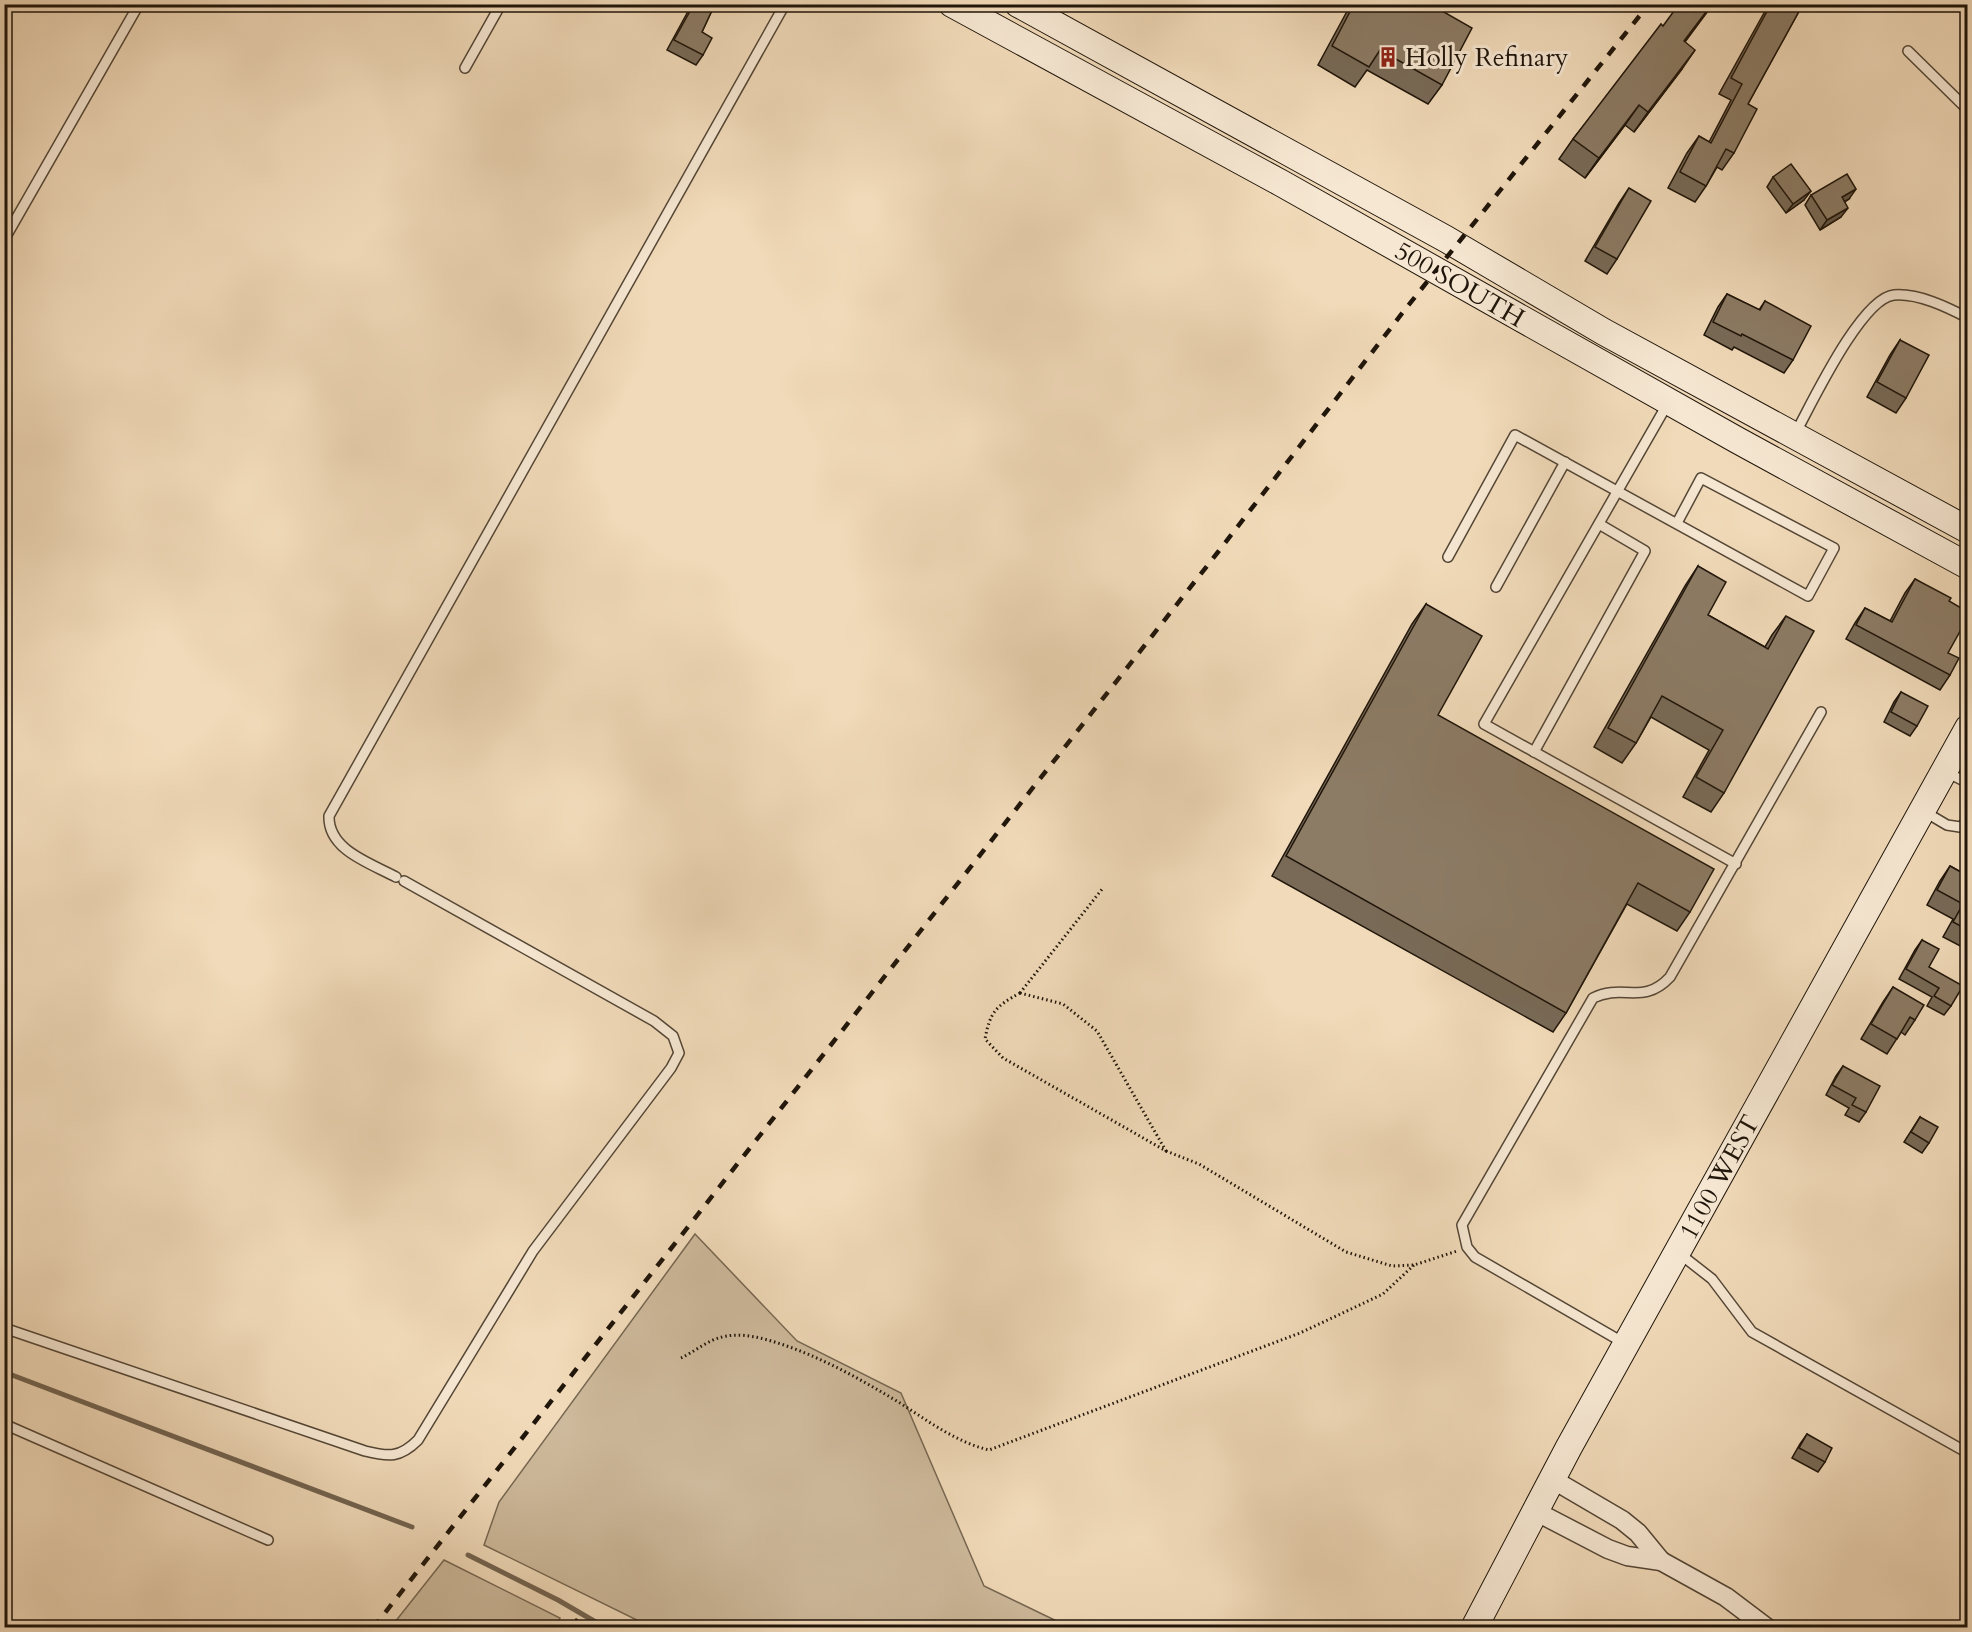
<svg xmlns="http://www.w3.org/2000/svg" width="1972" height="1632" font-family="Cardo,serif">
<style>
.green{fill:#cdb99b;stroke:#766752;stroke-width:1.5}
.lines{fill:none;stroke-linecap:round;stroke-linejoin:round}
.stream{stroke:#726350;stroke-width:5}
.lane-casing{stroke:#544636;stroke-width:12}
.street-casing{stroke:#544636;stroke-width:21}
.secondary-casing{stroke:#1f150a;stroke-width:28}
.path{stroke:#1f150a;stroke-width:3;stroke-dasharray:1.5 3;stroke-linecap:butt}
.lane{stroke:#f6e7d2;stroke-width:9}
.street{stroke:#f6e7d2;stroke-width:18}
.secondary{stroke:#f6e7d2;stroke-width:26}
.rail{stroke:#1f150a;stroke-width:4.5;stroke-dasharray:10 10;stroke-linecap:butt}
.wall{fill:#786a57;stroke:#1f150a;stroke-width:1.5}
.shaded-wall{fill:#625647;stroke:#1f150a;stroke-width:1.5}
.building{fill:#8c7b65;stroke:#1f150a;stroke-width:1.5}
.labels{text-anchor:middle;stroke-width:6;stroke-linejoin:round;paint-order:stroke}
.poi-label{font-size:26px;fill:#1f150a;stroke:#f6e7d2;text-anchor:start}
.street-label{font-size:26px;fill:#1f150a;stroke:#f6e7d2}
</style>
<rect width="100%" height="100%" fill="#f1dab9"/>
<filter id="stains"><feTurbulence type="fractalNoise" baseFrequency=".00333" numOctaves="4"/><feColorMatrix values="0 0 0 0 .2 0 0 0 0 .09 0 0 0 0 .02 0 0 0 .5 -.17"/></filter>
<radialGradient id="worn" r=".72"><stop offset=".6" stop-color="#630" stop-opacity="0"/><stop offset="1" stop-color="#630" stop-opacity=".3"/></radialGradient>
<g class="green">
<polygon points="695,1234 797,1341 901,1393 984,1586 1069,1627 651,1627 484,1545 499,1502"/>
<polygon points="444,1560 560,1618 555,1627 391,1627"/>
</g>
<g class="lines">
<g class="stream">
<polyline points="4,1372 412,1527"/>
<polyline points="468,1555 558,1600 606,1628"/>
</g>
<g class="lane-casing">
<g id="lane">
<polyline points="1908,51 1968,110"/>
<polyline points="465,68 501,4"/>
<polyline points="4,240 139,4"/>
<polyline points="1668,403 1484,724 1736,864"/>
<path d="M1795,434C1811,405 1861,298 1894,295C1918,293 1947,307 1968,318"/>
<polyline points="1448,557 1515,435 1808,596 1834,548 1701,478 1677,523"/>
<polyline points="1496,587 1565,462"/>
<polyline points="1534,752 1645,551 1599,524"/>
<polyline points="1946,772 1968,783"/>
<polyline points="1925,812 1947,825 1960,827 1968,821"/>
<path d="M396,877C370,863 328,850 329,816L785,4"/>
<polyline points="1680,1254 1712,1279 1752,1332 1968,1453"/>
<path d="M4,1328L365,1451C389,1457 400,1458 418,1440L533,1251L671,1068L679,1053L673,1036L654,1021L404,881"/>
<path d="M1624,1343L1475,1257L1467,1247L1462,1225L1593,998C1623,983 1643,1006 1670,977L1821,712"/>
<polyline points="4,1424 268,1540"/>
</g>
</g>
<g class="street-casing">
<g id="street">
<polyline points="1552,1479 1622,1520 1638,1533 1661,1561"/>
<polyline points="1535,1511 1608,1549 1627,1556 1661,1561 1726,1597 1767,1628"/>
</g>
</g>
<g class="secondary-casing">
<g id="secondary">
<polyline points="952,4 1281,183 1737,440 1968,566"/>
<polyline points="1018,4 1446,239 1604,332 1968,530"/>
<polyline points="1474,1628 1569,1447 1968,728"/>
</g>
</g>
<g class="path">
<path d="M1020,993L1063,1004L1097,1031L1166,1151L1003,1058L985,1039C990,1012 996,1006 1020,993Z"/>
<polyline points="1020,993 1103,888"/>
<polyline points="1166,1151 1199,1164 1346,1252 1392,1266 1414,1265 1457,1251"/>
<path d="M681,1358C694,1352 708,1340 722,1337C742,1332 762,1338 781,1344C823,1358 862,1380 900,1403C928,1421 956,1442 989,1450L1300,1333L1383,1294L1414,1265"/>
</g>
<use href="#lane" class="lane"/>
<use href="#street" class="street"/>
<use href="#secondary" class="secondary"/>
<polyline class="rail" points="373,1628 1218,552 1407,307 1649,4"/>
</g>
<g class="wall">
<polygon points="692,4 715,4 702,32 703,55 696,65 667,50"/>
<polygon points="1100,4 1110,4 1107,9"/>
<polygon points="1351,4 1430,4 1442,85 1428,104 1367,70 1355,87 1318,65"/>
<polygon points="1713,4 1685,42 1682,69 1634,132 1625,125 1585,178 1559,159 1573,139 1663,26"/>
<polygon points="1769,4 1803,4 1748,104 1734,153 1722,170 1717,167 1706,186 1695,202 1668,188 1687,153 1699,136 1709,142 1731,100 1719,94"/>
<polygon points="1773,177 1804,200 1786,213 1767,187"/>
<polygon points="1629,188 1617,259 1607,274 1585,261 1619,203"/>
<polygon points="1811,195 1849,199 1845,202 1841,217 1820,230 1805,205"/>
<polygon points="1727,294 1759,310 1765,301 1793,360 1784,373 1734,347 1732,350 1704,335 1718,307"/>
<polygon points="1900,340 1906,398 1896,413 1867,397 1890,355"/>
<polygon points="1698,566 1708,615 1765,647 1772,635 1786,616 1724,793 1711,812 1683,797 1709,750 1651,717 1636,743 1622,763 1594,747 1685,586"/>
<polygon points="1915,579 1949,601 1948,653 1950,675 1940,690 1846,639 1855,623 1865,608 1890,621 1905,593"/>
<polygon points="1426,604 1438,715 1690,912 1677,931 1627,904 1566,1013 1553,1032 1272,876 1412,624"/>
<polygon points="1901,692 1917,726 1910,736 1884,722 1894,702"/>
<polygon points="1950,866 1968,876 1968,950 1943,937 1953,919 1927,905 1940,881"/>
<polygon points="1922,940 1929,967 1951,1006 1944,1015 1927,1006 1932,997 1899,979 1915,950"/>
<polygon points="1893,987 1915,1020 1905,1035 1901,1032 1887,1054 1861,1039 1883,1002"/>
<polygon points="1843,1066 1866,1112 1859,1122 1845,1115 1849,1108 1826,1095 1836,1076"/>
<polygon points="1968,1101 1968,1116 1961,1112"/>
<polygon points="1920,1117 1929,1143 1922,1153 1904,1142"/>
<polygon points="1807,1434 1825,1462 1818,1472 1792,1458 1800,1444"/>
</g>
<g class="shaded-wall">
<polygon points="1712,4 1713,4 1670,61 1684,41"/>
<polygon points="1695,50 1682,69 1634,132 1648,112"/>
<polygon points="1639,105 1625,125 1585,178 1599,158"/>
<polygon points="1856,189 1849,199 1835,207 1842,197"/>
<polygon points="1811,191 1804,200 1786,213 1793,204"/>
<polygon points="1848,208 1841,217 1820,230 1827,220"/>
</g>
<g class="building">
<polygon points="694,4 715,4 702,32 712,38 703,55 674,40"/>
<polygon points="1354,4 1430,4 1472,28 1442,85 1380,50 1369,67 1332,46"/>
<polygon points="1679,4 1712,4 1684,41 1695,50 1648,112 1639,105 1599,158 1573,139 1661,24 1663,26"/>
<polygon points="1771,4 1803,4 1748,104 1757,109 1734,153 1726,149 1706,186 1680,172 1699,136 1711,143 1742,84 1731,78"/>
<polygon points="1791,164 1811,191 1793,204 1773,177"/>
<polygon points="1847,174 1856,189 1842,197 1848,208 1827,220 1811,195"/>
<polygon points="1629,188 1651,201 1617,259 1595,247"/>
<polygon points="1727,294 1760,310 1765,301 1811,326 1793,360 1742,334 1741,336 1713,322"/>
<polygon points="1900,340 1929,355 1906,398 1877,382"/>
<polygon points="1698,566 1726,582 1708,615 1768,649 1786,616 1814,631 1724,793 1696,777 1723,730 1662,696 1636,743 1608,728"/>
<polygon points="1915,579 1951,598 1949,601 1968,612 1968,617 1948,653 1959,658 1950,675 1856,625 1865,608 1892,622"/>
<polygon points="1426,604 1482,636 1438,715 1714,869 1690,912 1638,883 1566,1013 1286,856"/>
<polygon points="1901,692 1928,706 1917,726 1891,712"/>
<polygon points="1950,866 1968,876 1968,930 1953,922 1963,904 1937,890"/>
<polygon points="1922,940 1939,949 1929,967 1963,986 1951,1006 1934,996 1939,988 1906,969"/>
<polygon points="1893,987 1924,1005 1915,1020 1910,1017 1897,1039 1871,1024"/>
<polygon points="1843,1066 1880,1086 1866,1112 1852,1105 1856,1098 1832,1085"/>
<polygon points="1920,1117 1938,1127 1929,1143 1911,1132"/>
<polygon points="1807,1434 1832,1448 1825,1462 1799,1448"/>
<polygon points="576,1619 590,1628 571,1628"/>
</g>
<defs>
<g id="building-bare" transform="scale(1.62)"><path d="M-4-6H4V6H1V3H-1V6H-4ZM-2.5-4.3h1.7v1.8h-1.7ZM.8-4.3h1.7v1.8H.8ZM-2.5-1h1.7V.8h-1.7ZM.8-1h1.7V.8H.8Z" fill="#8f2418" stroke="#f6e7d2" stroke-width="2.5" paint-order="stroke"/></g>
</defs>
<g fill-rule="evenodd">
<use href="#building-bare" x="1388" y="57"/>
</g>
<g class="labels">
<g class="poi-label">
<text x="1405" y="66">Holly Refinary</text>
</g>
<g class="street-label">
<text transform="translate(1460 284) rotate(30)" y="9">500 SOUTH</text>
<text transform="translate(1719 1177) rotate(-61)" y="9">1100 WEST</text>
</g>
</g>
<rect width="1972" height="1632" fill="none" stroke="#f1dab9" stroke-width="24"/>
<rect x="6" y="6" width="1960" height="1620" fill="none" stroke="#1f150a" stroke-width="3"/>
<rect x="12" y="12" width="1948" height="1608" fill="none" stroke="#1f150a" stroke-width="1.5"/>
<rect width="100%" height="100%" filter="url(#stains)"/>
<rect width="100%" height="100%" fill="url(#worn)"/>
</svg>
